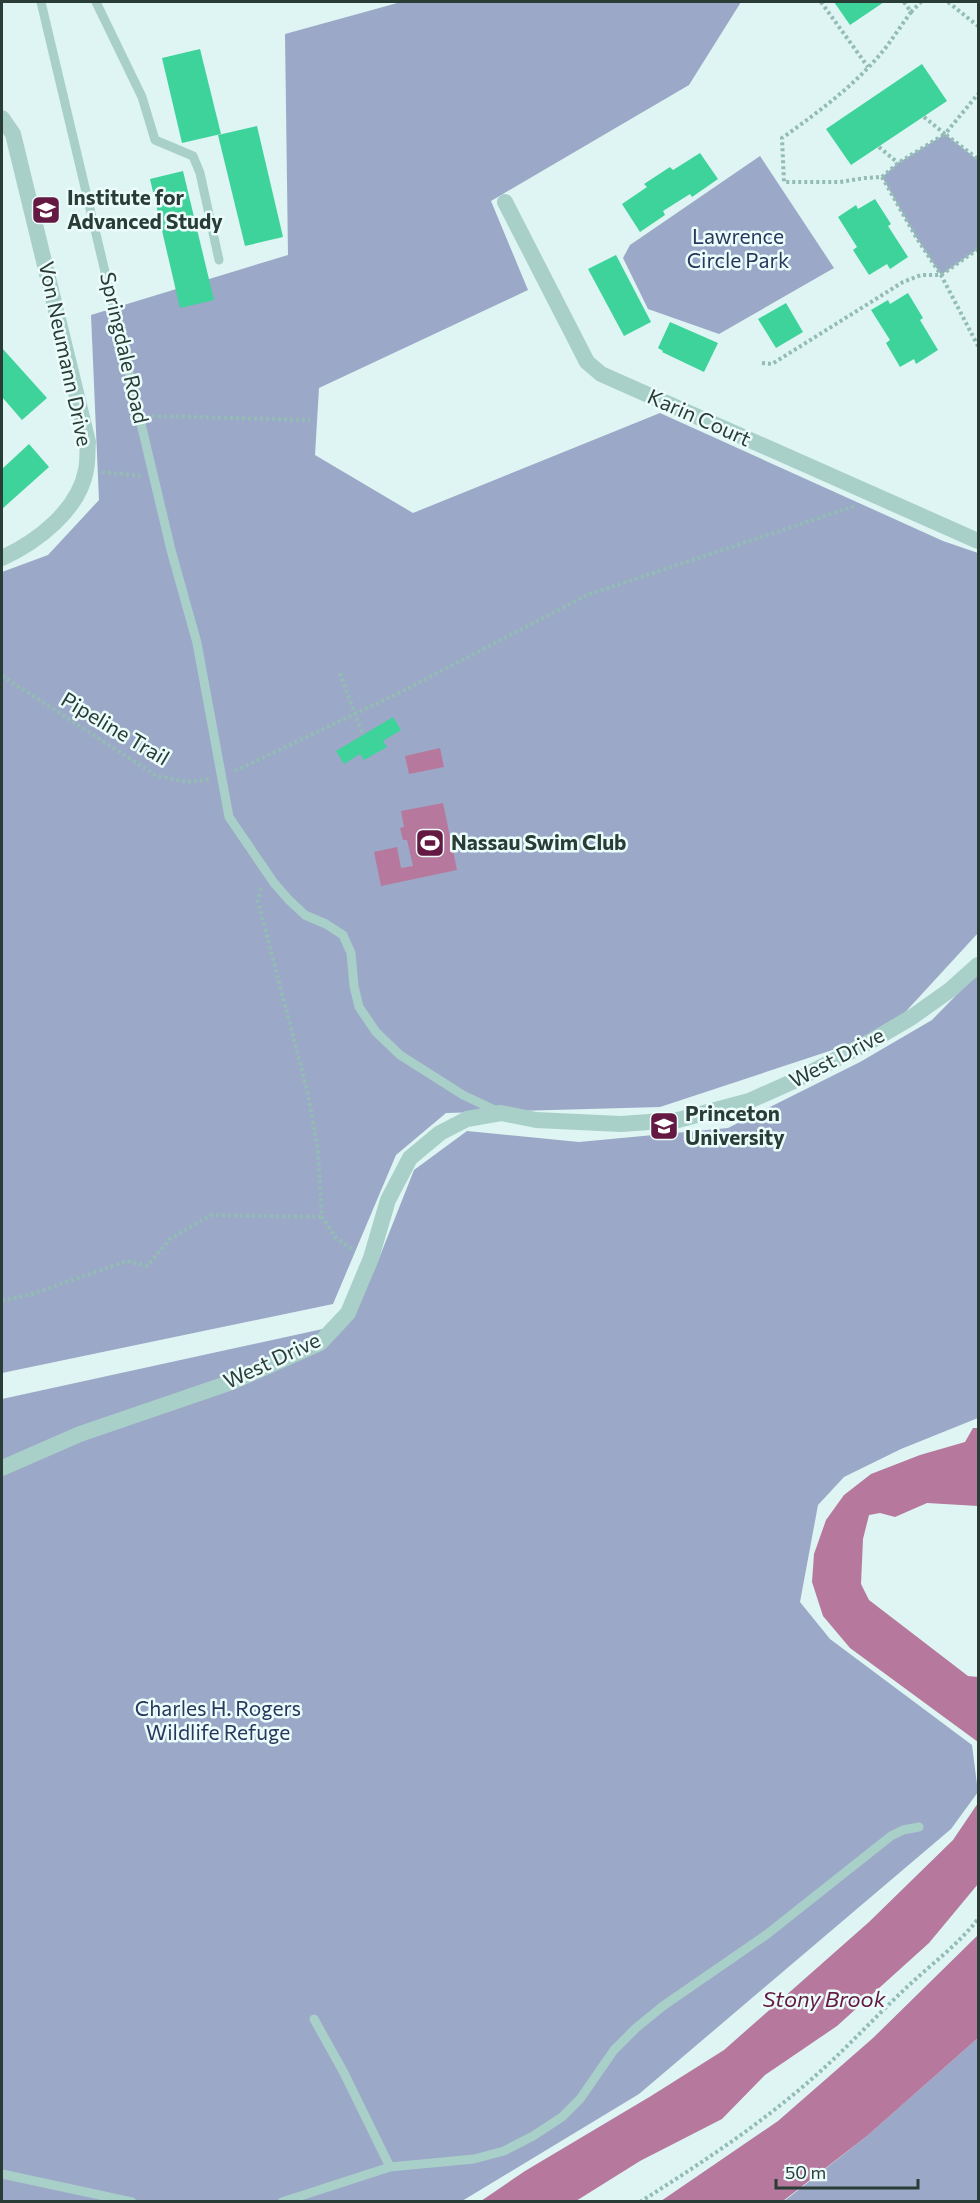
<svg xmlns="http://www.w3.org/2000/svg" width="980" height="2203" font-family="Commissioner,sans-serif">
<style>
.green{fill:#9ca8c7}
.water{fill:#b6799d}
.building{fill:#3ed39b}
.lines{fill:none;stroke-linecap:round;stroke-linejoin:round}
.path{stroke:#92bcb4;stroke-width:4;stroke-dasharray:3 3;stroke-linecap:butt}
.service{stroke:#a8d0c9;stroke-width:9}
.minor{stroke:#a8d0c9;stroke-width:16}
.labels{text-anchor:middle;stroke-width:5;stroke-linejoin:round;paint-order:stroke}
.poi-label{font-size:21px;font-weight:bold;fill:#293c36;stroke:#ecfcfb;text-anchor:start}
.park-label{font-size:21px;fill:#29375d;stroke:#ecfcfb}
.street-label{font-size:21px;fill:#293c36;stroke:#ecfcfb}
.water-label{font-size:22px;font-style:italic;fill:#631942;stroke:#ecfcfb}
</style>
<rect width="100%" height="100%" fill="#def5f3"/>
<g class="green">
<polygon points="401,2 741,2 689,85 491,201 528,290 319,388 315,455 413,513 660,413 943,541 978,553 978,933 887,1032 660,1107 446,1113 396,1155 333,1304 2,1373 2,572 48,555 99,500 91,315 288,255 285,34"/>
<polygon points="945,134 978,160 978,249 941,275 916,237 882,177 898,163"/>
<polygon points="760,156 834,268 719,334 648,309 623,258 630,245"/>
<polygon points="978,973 978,1418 901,1449 844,1477 818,1505 800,1602 830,1639 972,1745 978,1792 951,1829 639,2094 462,2201 2,2201 2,1399 341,1325 374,1271 414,1170 467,1131 579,1142 728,1128 860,1062 932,1020"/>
<polygon points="978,2038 978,2201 783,2202 867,2136"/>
</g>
<g class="water">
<polygon points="440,748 444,767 409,774 405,756"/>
<polygon points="443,803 457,870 381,886 374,852 397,847 401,868 413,866 407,840 403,840 400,828 404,827 401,811"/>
<polygon points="973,1428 978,1428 978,1506 927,1503 895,1517 880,1513 869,1515 863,1539 861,1584 869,1600 968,1676 978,1677 978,1742 850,1648 823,1616 812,1582 814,1554 826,1520 844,1495 871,1474 920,1455 965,1442"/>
<polygon points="978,1803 978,1884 929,1943 837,2026 765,2075 722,2119 640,2161 576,2201 481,2201 525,2171 651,2096 724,2050 869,1922 953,1840"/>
<polygon points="978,1935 978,2038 867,2136 783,2201 661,2201 778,2121 873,2038"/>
</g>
<g class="building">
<polygon points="834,2 884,2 850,25"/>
<polygon points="200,49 221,134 182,143 162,58"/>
<polygon points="922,64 947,101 851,165 826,129"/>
<polygon points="257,126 283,237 245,246 218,135"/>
<polygon points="700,153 718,179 692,197 690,194 663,211 665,215 640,232 622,204 647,187 644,184 670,167 673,170"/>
<polygon points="183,171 214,300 180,308 150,179"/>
<polygon points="875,199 891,224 888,226 908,257 890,269 887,264 869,275 853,250 857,247 838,217 856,205 858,209"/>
<polygon points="616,255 651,322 624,336 588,269"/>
<polygon points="908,293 923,318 920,320 938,350 916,364 914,359 900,367 886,343 890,340 871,310 888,300 890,304"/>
<polygon points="786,303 803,332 776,348 758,319"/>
<polygon points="670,322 718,343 704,372 662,352 663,351 658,348"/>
<polygon points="2,348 47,398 22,420 2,397"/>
<polygon points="29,444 49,467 2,509 2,469"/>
<polygon points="393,717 401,730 383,741 387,747 364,760 360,754 344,764 336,751"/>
</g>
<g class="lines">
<g class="path">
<polyline points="821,2 868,67"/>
<polyline points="904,2 911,12 921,2"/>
<polyline points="948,2 978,26"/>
<path d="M911,12C903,23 895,35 887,46C858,83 820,111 782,138L784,182H840L865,178L882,177L898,163L945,134L978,159"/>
<polyline points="924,117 945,134 978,94"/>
<polyline points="879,147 898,163"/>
<polyline points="882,177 916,237 941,275 978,346"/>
<polyline points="762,363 772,364 903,282 921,275 941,275 978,249"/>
<polyline points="152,416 310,420"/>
<polyline points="102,472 142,476"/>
<polyline points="340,673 363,735"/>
<polyline points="2,676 157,776 187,782 211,779"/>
<polyline points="235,771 401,692 587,595 855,506"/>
<polyline points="261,888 258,901 308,1094 318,1151 322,1217 336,1238 355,1251"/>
<polyline points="2,1301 32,1294 127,1261 147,1266 170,1239 211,1215 322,1217"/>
<path d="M640,2202C700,2164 761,2124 814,2077C846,2049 875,2017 906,1988C930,1965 958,1945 978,1919"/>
</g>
<g class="service">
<polyline points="41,2 171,550 197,643 229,817 274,883 289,900 305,915 326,924 343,935 351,953 354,986 359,1007 376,1032 400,1055 463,1095 499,1112"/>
<polyline points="96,2 142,97 155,140 193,156 200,173 219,260"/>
<polyline points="314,2019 344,2073 390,2167"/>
<polyline points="2,2174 132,2202"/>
<polyline points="282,2202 390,2167 474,2159 504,2151 533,2136 562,2117 580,2099 614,2050 636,2028 663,2006 766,1935 891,1836 903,1830 919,1827"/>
</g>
<g class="minor">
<path d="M2,118L13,134L88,442C87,451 88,461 86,470C79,510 37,542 2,558"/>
<polyline points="505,202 587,362 601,374 978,541"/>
<polyline points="2,1468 80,1434 232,1382 320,1343 348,1313 371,1258 388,1200 410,1158 440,1133 467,1119 501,1113 536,1120 621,1124 678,1120 749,1101 794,1081 873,1040 912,1017 950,990 978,965"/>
</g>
</g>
<defs>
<g id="university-square" transform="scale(1.5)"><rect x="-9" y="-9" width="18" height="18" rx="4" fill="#631942" stroke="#ecfcfb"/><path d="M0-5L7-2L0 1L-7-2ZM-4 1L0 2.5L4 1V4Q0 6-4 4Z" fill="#fff"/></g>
<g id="stadium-square" transform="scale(1.5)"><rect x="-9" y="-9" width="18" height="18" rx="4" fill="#631942" stroke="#ecfcfb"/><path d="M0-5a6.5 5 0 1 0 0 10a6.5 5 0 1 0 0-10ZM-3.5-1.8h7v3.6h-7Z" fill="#fff"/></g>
</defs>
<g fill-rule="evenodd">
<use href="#university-square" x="46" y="210"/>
<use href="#stadium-square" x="430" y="843"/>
<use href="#university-square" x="664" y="1126"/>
</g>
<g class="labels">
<g class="poi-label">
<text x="67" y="205">Institute for<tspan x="67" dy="24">Advanced Study</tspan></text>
<text x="451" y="850">Nassau Swim Club</text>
<text x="685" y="1121">Princeton<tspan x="685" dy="24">University</tspan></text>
</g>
<g class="park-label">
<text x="738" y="244">Lawrence<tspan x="738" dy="24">Circle Park</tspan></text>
<text x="218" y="1716">Charles H. Rogers<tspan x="218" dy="24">Wildlife Refuge</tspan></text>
</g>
<g class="street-label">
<text transform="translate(124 348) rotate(77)" y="7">Springdale Road</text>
<text transform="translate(65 354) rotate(78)" y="7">Von Neumann Drive</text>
<text transform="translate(699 418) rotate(24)" y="7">Karin Court</text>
<text transform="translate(115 729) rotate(31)" y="7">Pipeline Trail</text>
<text transform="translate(837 1058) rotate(-28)" y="7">West Drive</text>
<text transform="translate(272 1361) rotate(-25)" y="7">West Drive</text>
</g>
<g class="water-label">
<text x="824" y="2007">Stony Brook</text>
</g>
</g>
<rect width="980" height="2203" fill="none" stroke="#293c36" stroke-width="6"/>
<path d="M776 2179v9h142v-9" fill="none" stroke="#293c36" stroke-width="3"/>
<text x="785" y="2179" font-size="18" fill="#293c36" stroke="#ecfcfb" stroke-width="4.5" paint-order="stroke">50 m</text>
</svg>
